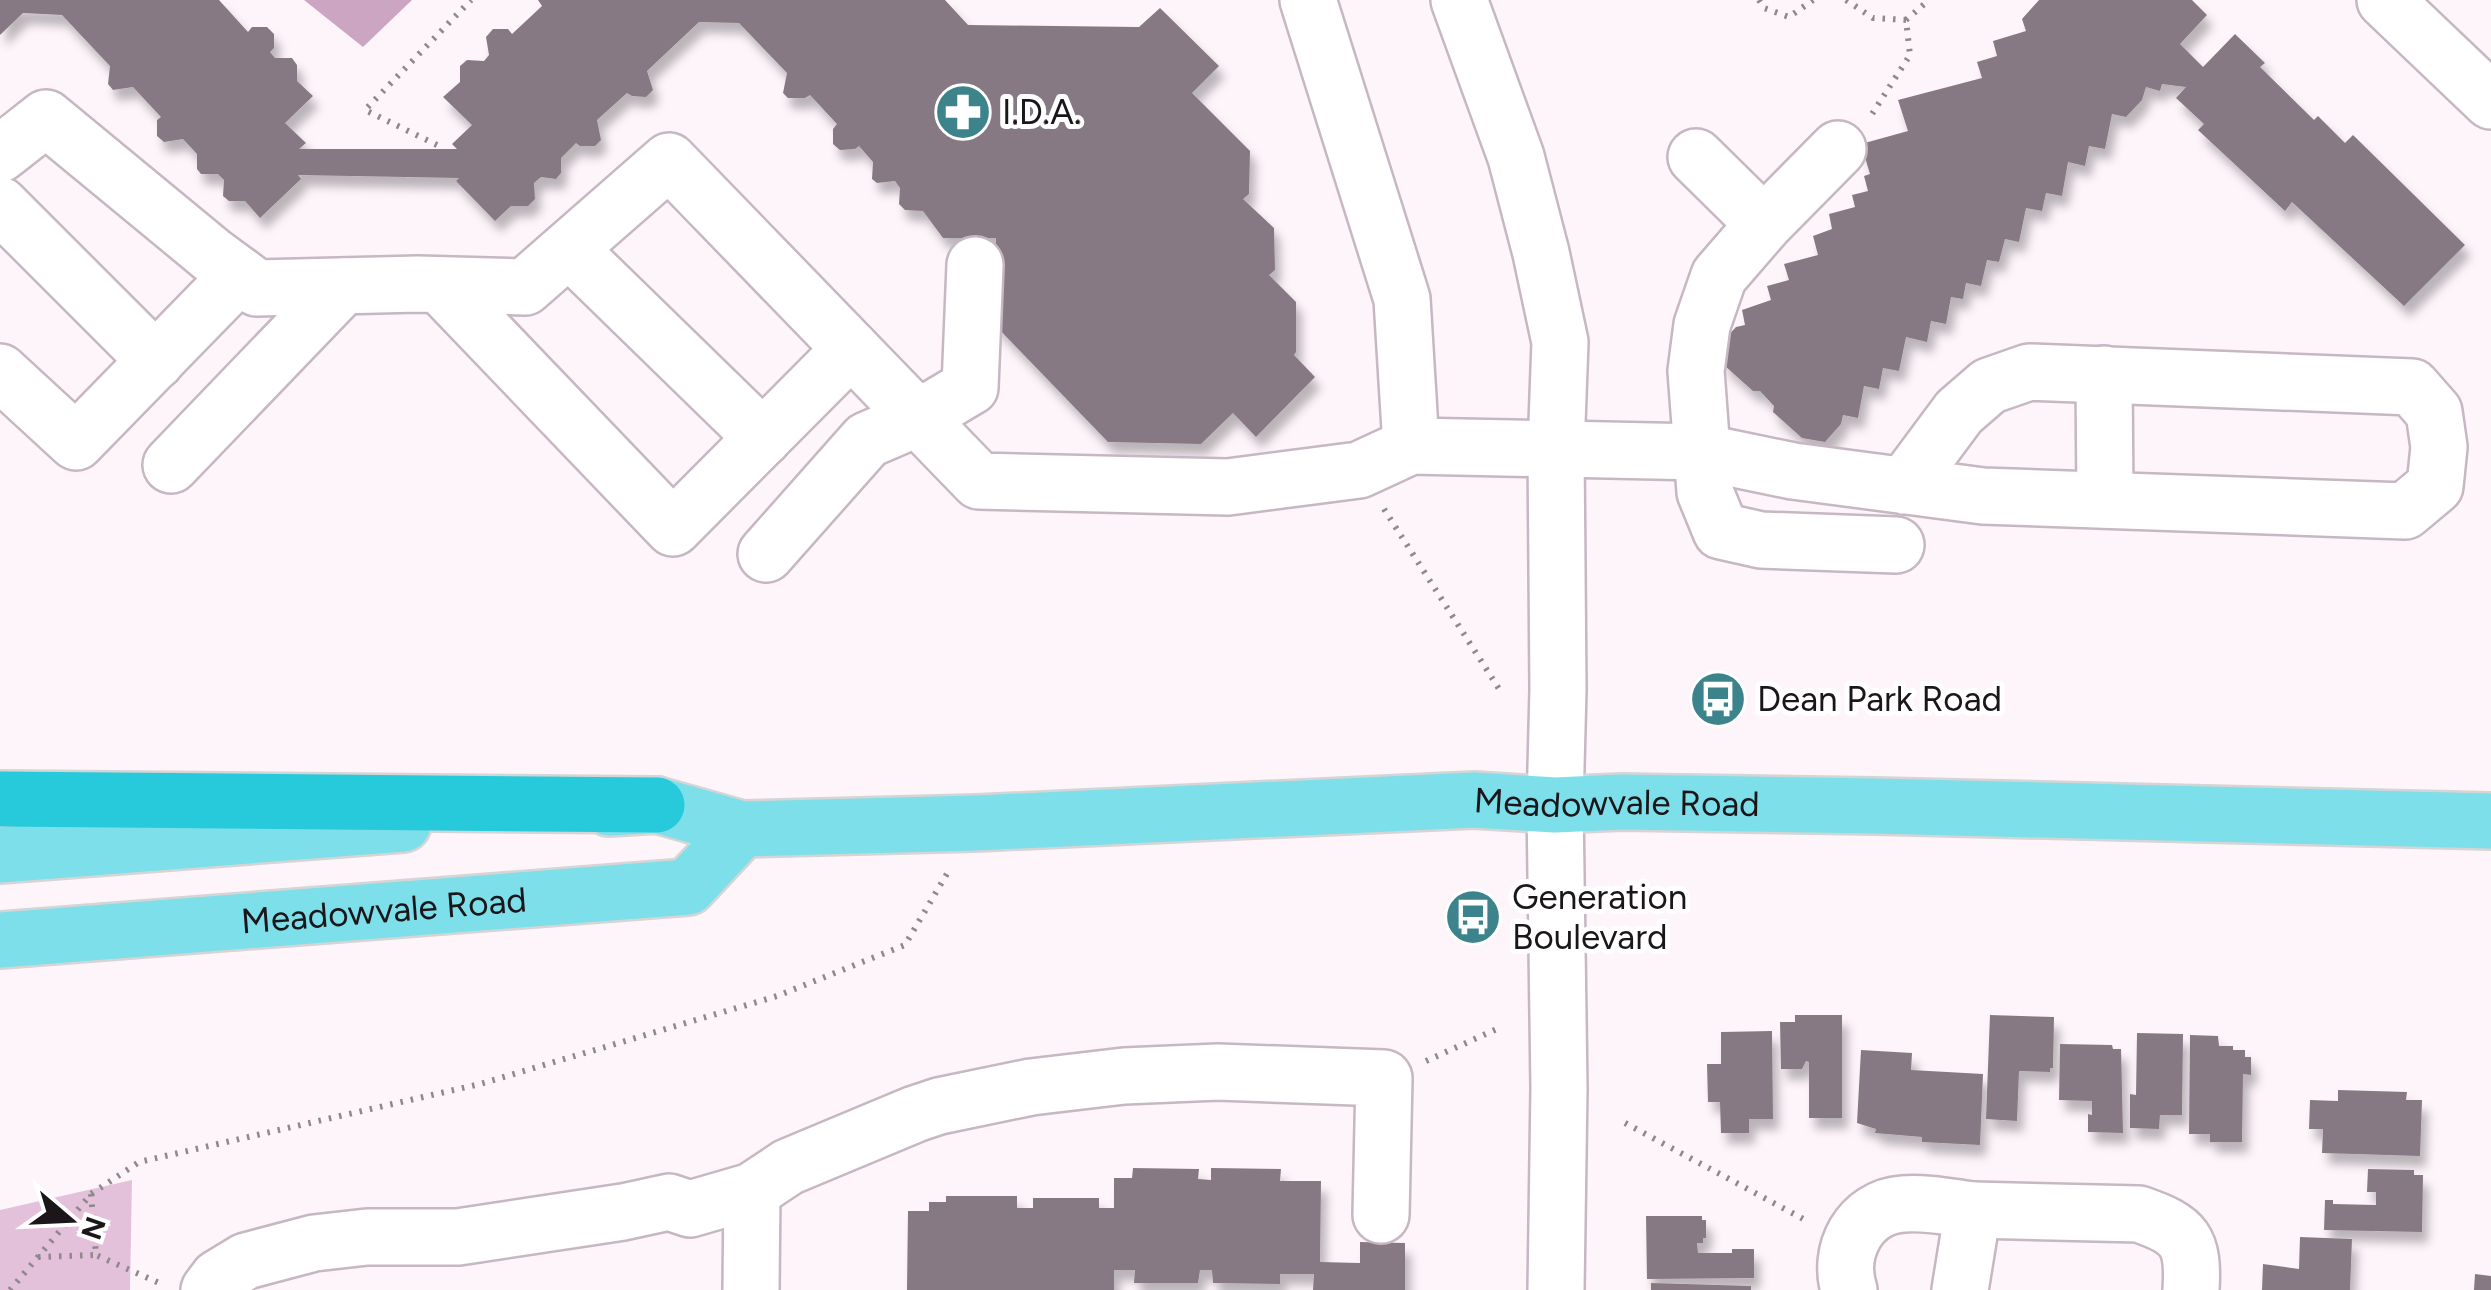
<svg xmlns="http://www.w3.org/2000/svg" width="2491" height="1290" font-family="Figtree,sans-serif">
<style>
.green{fill:#e3c1da}
.forest{fill:#cca5c2}
.building{fill:#877983;filter:url(#shadow)}
.lines{fill:none;stroke-linecap:round;stroke-linejoin:round}
.minor-casing{stroke:#c6b7c2;stroke-width:60}
.major-casing{stroke:#d6d5d6;stroke-width:60}
.highway-casing{stroke:#d6d5d6;stroke-width:60}
.path{stroke:#8f888d;stroke-width:6;stroke-dasharray:2.5 8;stroke-linecap:butt}
.minor{stroke:#fff;stroke-width:55}
.major{stroke:#7ddfe9;stroke-width:55}
.highway{stroke:#27cadb;stroke-width:55}
.labels{text-anchor:middle;stroke-width:10;stroke-linejoin:round;paint-order:stroke}
.poi-label{font-size:35px;fill:#1b161a;stroke:#fff;text-anchor:start}
.street-label{font-size:35px;fill:#1b161a;stroke:#fff}
</style>
<defs>
<filter id="shadow"><feDropShadow dx="6" dy="11" stdDeviation="5" flood-color="#0004"/></filter>
</defs>
<rect width="100%" height="100%" fill="#fef5fb"/>
<polygon class="green" points="132,1180 130,1290 0,1290 0,1210"/>
<polygon class="forest" points="304,0 412,0 363,47"/>
<g class="building">
<polygon points="0,0 219,0 248,32 252,27 267,27 274,34 274,48 270,52 275,58 292,58 297,65 297,81 313,96 285,123 306,143 299,149 457,149 452,144 472,125 443,97 460,82 460,66 467,60 484,61 489,55 486,37 493,29 508,29 512,34 542,6 538,0 945,0 968,25 1139,27 1160,8 1219,66 1192,93 1250,151 1249,194 1243,199 1274,228 1275,270 1269,275 1296,302 1296,352 1294,355 1315,377 1256,437 1233,413 1201,444 1108,442 993,323 996,238 943,238 923,211 905,210 899,204 900,188 895,181 877,183 872,179 873,162 859,146 855,149 840,150 833,144 833,129 837,124 810,95 805,98 788,98 783,93 787,73 739,23 699,22 647,71 653,90 646,97 632,96 627,93 597,120 601,140 595,146 580,146 576,143 561,158 561,173 556,179 541,177 534,183 535,199 528,206 511,206 495,221 456,181 459,178 298,175 301,179 260,218 245,201 229,201 223,196 224,180 218,174 201,174 197,169 197,154 183,139 164,142 157,136 157,120 161,117 133,87 113,90 108,84 110,66 62,15 23,13 0,35"/>
<polygon points="2039,0 2192,0 2207,15 2180,44 2203,67 2235,34 2265,63 2260,67 2314,120 2318,116 2345,143 2353,135 2465,245 2404,306 2292,202 2285,211 2198,130 2204,124 2176,98 2186,87 2162,84 2160,91 2146,87 2142,100 2126,117 2112,114 2105,149 2089,146 2085,166 2068,162 2062,196 2046,193 2042,211 2026,208 2019,242 2005,239 1999,262 1987,260 1981,286 1966,283 1963,299 1951,297 1946,324 1931,321 1927,342 1906,337 1899,371 1883,368 1879,389 1864,386 1858,418 1843,415 1841,424 1825,442 1802,438 1773,412 1774,406 1760,391 1753,391 1725,366 1718,346 1736,327 1745,325 1742,310 1771,300 1767,286 1789,280 1784,264 1818,255 1813,236 1832,229 1829,214 1855,207 1852,195 1868,191 1864,176 1870,174 1861,144 1908,131 1898,100 1982,78 1977,62 1997,56 1993,41 2026,31 2022,19"/>
<polygon points="1795,1015 1842,1015 1842,1118 1809,1118 1809,1062 1806,1061 1802,1069 1781,1069 1780,1022 1795,1022"/>
<polygon points="1990,1015 2054,1017 2053,1068 2050,1068 2050,1072 2019,1071 2017,1121 1986,1119"/>
<polygon points="1772,1031 1773,1119 1749,1119 1749,1133 1721,1133 1720,1102 1708,1102 1707,1064 1721,1064 1721,1032"/>
<polygon points="2137,1033 2183,1034 2182,1115 2160,1115 2159,1129 2130,1128 2130,1094 2136,1095"/>
<polygon points="2190,1035 2218,1036 2219,1046 2233,1046 2233,1050 2245,1050 2245,1057 2251,1057 2251,1075 2243,1074 2242,1142 2210,1142 2210,1134 2189,1134"/>
<polygon points="2060,1044 2112,1045 2113,1049 2121,1049 2123,1133 2088,1132 2088,1114 2092,1115 2092,1101 2059,1100"/>
<polygon points="1861,1050 1912,1053 1911,1070 1983,1074 1980,1145 1922,1142 1922,1137 1875,1133 1876,1129 1857,1123"/>
<polygon points="2338,1090 2407,1092 2406,1100 2422,1100 2420,1156 2322,1153 2323,1129 2309,1129 2310,1100 2338,1101"/>
<polygon points="1133,1168 1199,1169 1198,1179 1211,1180 1211,1168 1281,1169 1280,1181 1321,1181 1320,1262 1360,1263 1360,1242 1405,1243 1405,1290 1313,1290 1314,1274 1280,1274 1280,1284 1213,1283 1212,1270 1200,1270 1198,1283 1134,1283 1135,1270 1114,1270 1114,1290 907,1290 908,1211 929,1211 929,1202 946,1202 946,1196 1017,1196 1017,1208 1033,1208 1033,1198 1099,1198 1099,1208 1114,1208 1114,1178 1132,1178"/>
<polygon points="2368,1169 2414,1170 2414,1175 2423,1175 2422,1232 2324,1230 2325,1200 2333,1200 2333,1204 2376,1205 2376,1192 2367,1192"/>
<polygon points="1646,1216 1702,1216 1702,1220 1706,1220 1706,1238 1703,1238 1703,1243 1697,1243 1698,1253 1732,1253 1732,1249 1754,1249 1754,1278 1647,1279"/>
<polygon points="2300,1237 2352,1239 2350,1290 2262,1290 2263,1264 2299,1269"/>
<polygon points="2475,1274 2491,1276 2491,1290 2474,1290"/>
<polygon points="1651,1283 1751,1286 1751,1290 1651,1290"/>
</g>
<g class="lines">
<g class="minor-casing">
<g id="minor">
<polyline points="1308,0 1402,299 1411,446"/>
<polyline points="1459,0 1516,157 1541,253 1560,342 1556,450 1558,690 1555,805 1559,1088 1556,1290"/>
<polyline points="2385,0 2491,101"/>
<polyline points="1838,149 1764,224 1719,276 1702,325 1696,371 1705,492 1721,531 1761,540 1896,545"/>
<polyline points="0,154 46,118 212,255 257,288 418,284 525,287 669,161 979,481 1228,487 1359,470 1411,446 1701,452 1793,471 1983,496 2405,511 2435,486 2439,447 2434,412 2412,387 2029,372 1989,386 1959,412 1904,486"/>
<polyline points="1696,157 1764,224"/>
<polyline points="0,205 156,361"/>
<polyline points="569,249 763,438"/>
<polyline points="440,285 673,528 851,349"/>
<polyline points="0,372 76,442 239,275"/>
<polyline points="2104,374 2105,500"/>
<polyline points="171,465 343,286"/>
<polyline points="766,554 867,440 918,418 970,387 975,265"/>
<path d="M1973,1210L2139,1214C2185,1230 2194,1240 2191,1290"/>
<polyline points="209,1290 218,1278 246,1261 314,1243 367,1237 458,1237 623,1212 669,1202 690,1209 752,1191 788,1167 915,1114 939,1106 1031,1087 1124,1076 1218,1072 1384,1078 1381,1215"/>
<polyline points="751,1290 752,1191"/>
<path d="M1849,1290C1837,1251 1859,1207 1903,1204C1925,1202 1950,1207 1973,1210L1960,1290"/>
</g>
</g>
<g class="major-casing">
<g id="major">
<path id="s1" d="M609,808L657,805L742,829L976,823L1474,800L1555,805L1621,802L1875,806L2491,821"/>
<polyline points="0,855 403,824"/>
<path id="s2" d="M0,940L688,887L742,829"/>
</g>
</g>
<g class="highway-casing">
<polyline id="highway" points="0,799 657,805"/>
</g>
<g class="path">
<polyline points="1759,0 1764,8 1789,17 1813,0"/>
<polyline points="1846,0 1873,18 1906,20 1910,55 1872,114"/>
<polyline points="1906,20 1929,0"/>
<polyline points="437,145 365,110 471,0"/>
<polyline points="1384,509 1501,692"/>
<polyline points="1426,1061 1499,1028"/>
<polyline points="1625,1123 1809,1222"/>
<polyline points="91,1194 96,1255 164,1285"/>
<polyline points="38,1257 96,1255"/>
<polyline points="10,1290 91,1194 139,1162 480,1084 777,996 905,945 948,872"/>
</g>
<use href="#minor" class="minor"/>
<use href="#major" class="major"/>
<use href="#highway" class="highway"/>
</g>
<defs>
<g id="pharmacy-disc" transform="scale(2.875)"><circle r="9.5" fill="#3c838c" stroke="#fff"/><path d="M-2-6h4v4h4v4h-4v4h-4v-4h-4v-4h4Z" fill="#fff"/></g>
<g id="bus-disc" transform="scale(2.875)"><circle r="9.5" fill="#3c838c" stroke="#fff"/><path d="M-5-6H5V4H4V6H2V4H-2V6H-4V4H-5ZM-3.5-4V0h7V-4ZM-3.5 1.2v1.5H-2V1.2ZM2 1.2v1.5H3.5V1.2Z" fill="#fff"/></g>
</defs>
<g fill-rule="evenodd">
<use href="#pharmacy-disc" x="963" y="112"/>
<use href="#bus-disc" x="1718" y="699"/>
<use href="#bus-disc" x="1473" y="917"/>
</g>
<g class="labels">
<g class="poi-label">
<text x="1002" y="124">I.D.A.</text>
<text x="1757" y="711">Dean Park Road</text>
<text x="1512" y="909">Generation<tspan x="1512" dy="40">Boulevard</tspan></text>
</g>
<g class="street-label">
<text dy="12" stroke="none"><textPath href="#s1" startOffset="1012">Meadowvale Road</textPath></text>
<text dy="12" stroke="none"><textPath href="#s2" startOffset="385">Meadowvale Road</textPath></text>
</g>
</g>
<g transform="translate(70 1220) rotate(109)" stroke="#ffffff" stroke-width="8" paint-order="stroke">
<path d="M0-8L18 38L0 25L-18 38Z" fill="#1b161a"/>
<text y="-15" font-size="28" font-weight="bold" text-anchor="middle" fill="#1b161a">N</text>
</g>
</svg>
